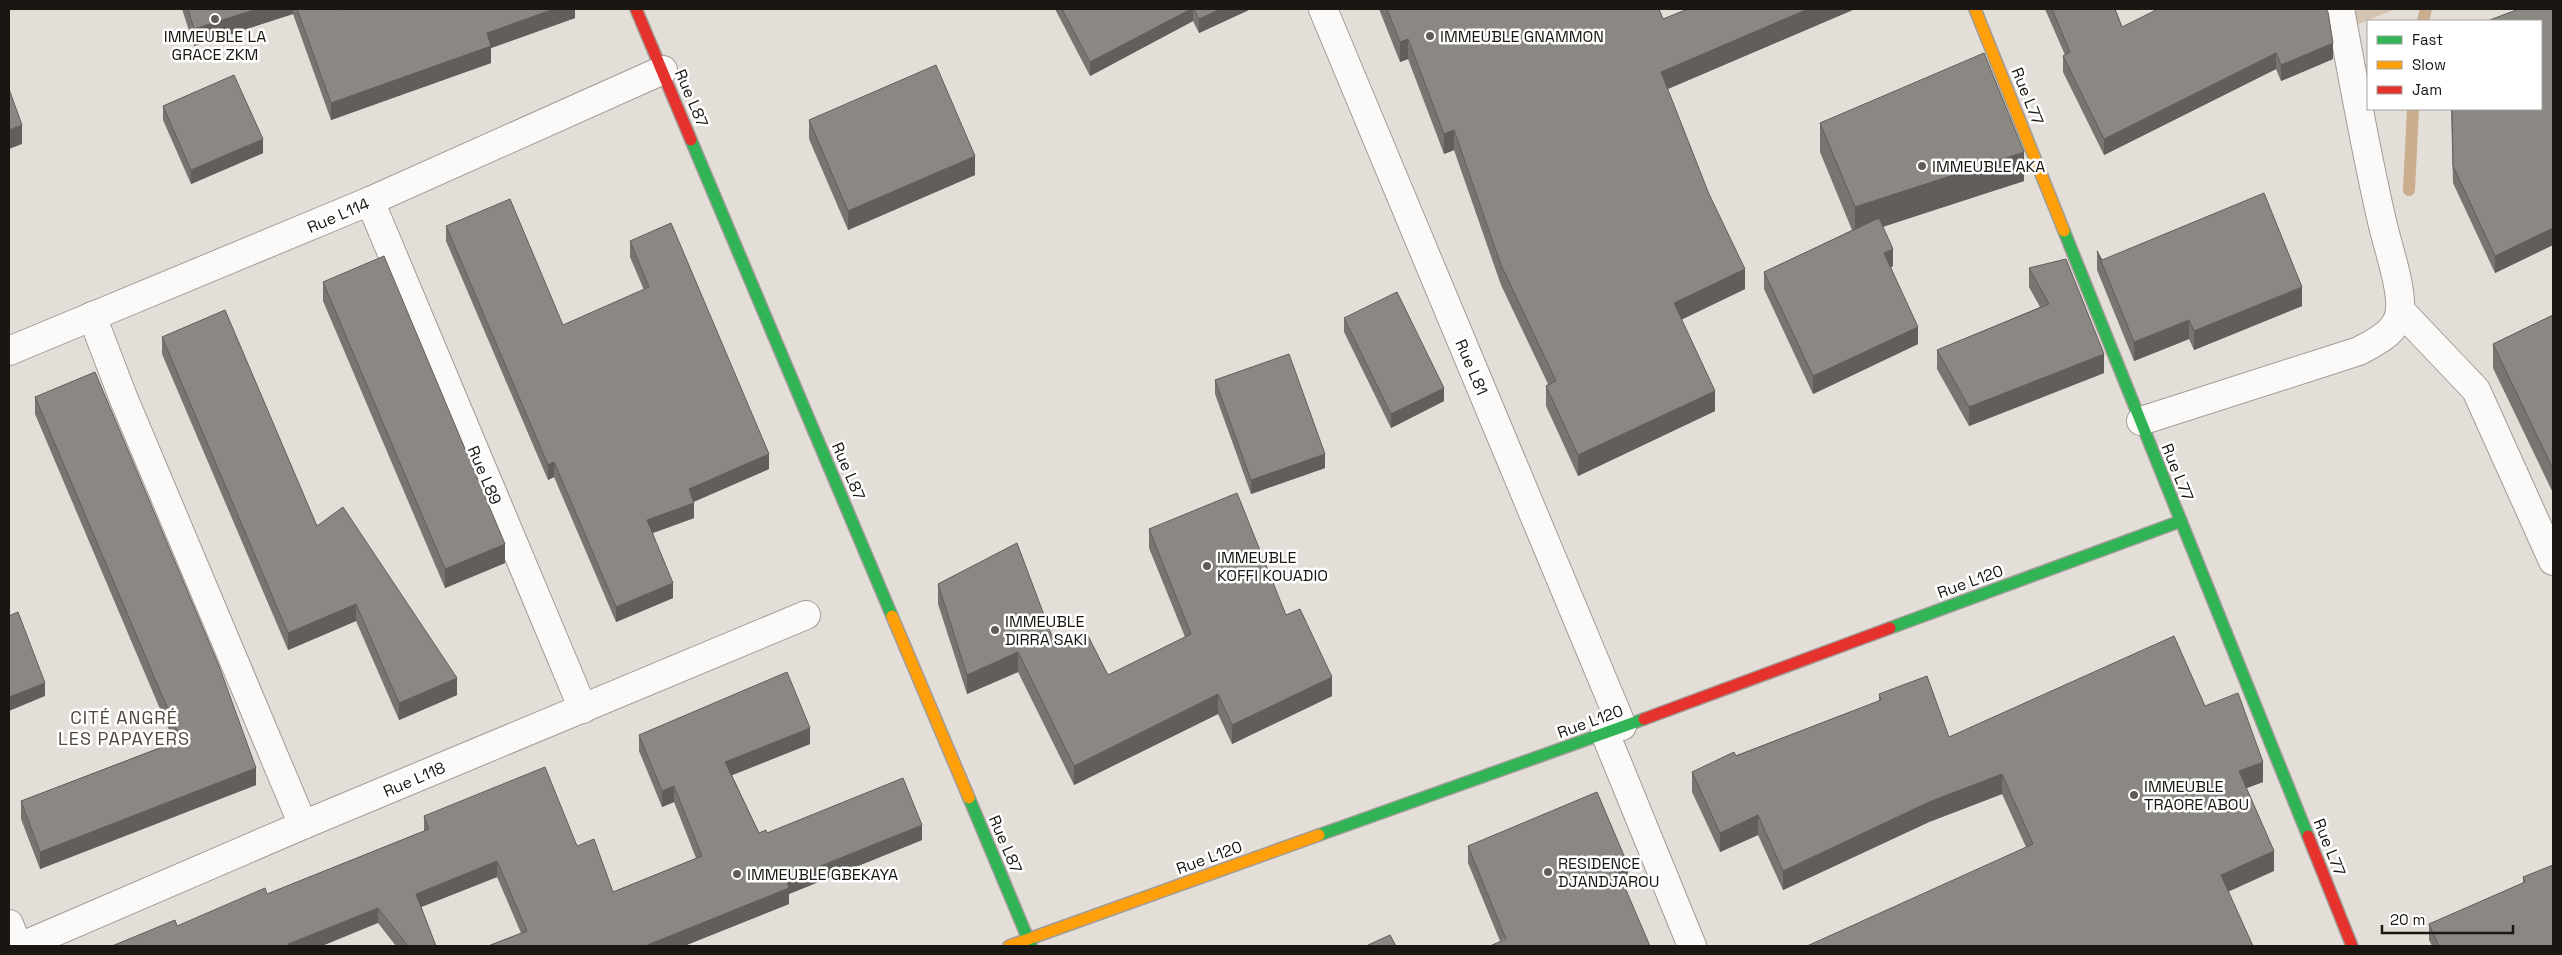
<svg xmlns="http://www.w3.org/2000/svg" width="2562" height="955" font-family="'Space Grotesk',sans-serif">
<style>
.green{fill:#d5c4b1}
.lines{fill:none;stroke-linecap:round;stroke-linejoin:round}
.stream{stroke:#caad8c;stroke-width:12}
.street-casing{stroke:#a19c98;stroke-width:30}
.fast-casing{stroke:#a19c98;stroke-width:14}
.slow-casing{stroke:#a19c98;stroke-width:14}
.jam-casing{stroke:#a19c98;stroke-width:14}
.street{stroke:#fbfaf9;stroke-width:28}
.fast{stroke:#30b455;stroke-width:11}
.slow{stroke:#ff9f0a;stroke-width:11}
.jam{stroke:#e5322d;stroke-width:11}
.wall{fill:#787470}
.shaded-wall{fill:#615e5b}
.building{fill:#8b8782;stroke:#615e5b}
.poi-dot{fill:#615c57;stroke:#fff;stroke-width:2}
.labels{text-anchor:middle;stroke-width:5;stroke-linejoin:round;paint-order:stroke}
.poi-label{font-size:16px;fill:#1a1611;stroke:#fff;text-anchor:start}
.street-label{font-size:16px;fill:#1a1611;stroke:#fff}
.neighbourhood-label{font-size:18px;letter-spacing:1px;fill:#51473d;stroke:#fff}
</style>
<rect width="100%" height="100%" fill="#e4ded8"/>
<polygon class="green" points="2333,9 2395,9 2342,31"/>
<g class="lines">
<g class="stream">
<polyline points="2423,21 2426,9"/>
<polyline points="2409,190 2413,109"/>
</g>
<g class="street-casing">
<g id="street">
<polyline points="1323,9 1622,726"/>
<polyline points="370,201 583,709"/>
<polyline points="2400,310 2476,390 2553,561"/>
<polyline points="92,316 123,397 303,825"/>
<polyline points="9,351 370,201 663,70"/>
<path d="M2141,421L2359,351C2377,341 2398,332 2400,310C2402,285 2386,242 2381,217C2365,148 2353,78 2340,9"/>
<polyline points="1605,733 1692,946"/>
<polyline points="9,924 18,946"/>
<polyline points="22,946 303,825 806,615"/>
</g>
</g>
<g class="fast-casing">
<g id="fast">
<polyline points="691,140 892,616"/>
<polyline points="2064,231 2308,836"/>
<polyline points="1890,628 2181,521"/>
<polyline points="969,798 1031,946"/>
<polyline points="1319,835 1644,719"/>
</g>
</g>
<g class="slow-casing">
<g id="slow">
<polyline points="1975,9 2064,231"/>
<polyline points="892,616 969,798"/>
<polyline points="1009,946 1319,835"/>
</g>
</g>
<g class="jam-casing">
<g id="jam">
<polyline points="636,9 691,140"/>
<polyline points="1644,719 1890,628"/>
<polyline points="2308,836 2352,946"/>
</g>
</g>
<use href="#street" class="street"/>
<use href="#fast" class="fast"/>
<use href="#slow" class="slow"/>
<use href="#jam" class="jam"/>
</g>
<g class="wall">
<polygon points="182,9 341,9 342,10 575,9 575,18 491,48 491,63 331,120 293,14 194,46"/>
<polygon points="1055,9 1251,9 1199,33 1193,21 1090,76"/>
<polygon points="1379,9 1659,9 1663,19 1688,9 1855,9 1667,89 1745,289 1681,320 1715,411 1578,476 1546,406 1546,386 1548,384 1501,285 1454,150 1444,154 1408,59 1400,62"/>
<polygon points="2045,9 2115,9 2122,27 2333,59 2281,81 2276,69 2104,155 2063,72 2063,56 2065,55"/>
<polygon points="2553,9 2553,245 2495,273 2453,183 2451,109 2541,109"/>
<polygon points="163,106 263,153 191,184 163,120"/>
<polygon points="809,120 975,175 848,230 809,139"/>
<polygon points="1820,123 2024,181 1883,226 1893,266 1891,267 1918,344 1813,394 1764,289 1764,272 1852,230 1820,152"/>
<polygon points="446,226 563,325 644,290 630,257 630,241 769,469 694,501 694,518 653,533 673,598 616,622 554,477 548,480 446,241"/>
<polygon points="2097,251 2102,260 2302,306 2194,350 2189,339 2134,361 2097,270"/>
<polygon points="2029,268 2104,373 1969,426 1937,369 1937,350 2040,307 2029,287"/>
<polygon points="323,282 505,563 445,588 323,301"/>
<polygon points="2553,315 2553,493 2493,368 2493,344"/>
<polygon points="1344,318 1444,401 1391,428 1344,332"/>
<polygon points="162,337 317,526 457,695 399,720 356,621 288,650 162,354"/>
<polygon points="1215,380 1325,468 1251,494 1215,394"/>
<polygon points="35,397 256,785 40,869 21,819 21,801 174,742 35,414"/>
<polygon points="1149,529 1286,615 1332,696 1232,744 1218,714 1074,785 1018,672 967,694 938,604 938,584 1108,675 1185,637 1149,548"/>
<polygon points="1879,694 1949,737 2205,706 2263,782 2246,788 2274,871 2026,847 2002,794 1929,822 1783,890 1758,835 1720,852 1692,792 1692,772 1879,701"/>
<polygon points="639,735 810,744 732,775 759,833 922,840 789,894 789,904 684,946 488,946 521,933 497,877 421,907 436,946 396,946 378,923 177,926 267,894 424,831 424,816 577,846 613,892 696,858 674,802 662,807 639,751"/>
<polygon points="1468,846 1628,881 1500,941 1468,863"/>
<polygon points="2523,877 2553,946 2432,946 2429,940 2429,924 2523,883"/>
</g>
<g class="shaded-wall">
<polygon points="257,9 293,9 293,14 194,46 194,29"/>
<polygon points="554,9 575,9 575,18 491,48 491,63 331,120 331,103 487,33"/>
<polygon points="1191,9 1193,9 1193,21 1090,76 1090,62"/>
<polygon points="1221,9 1251,9 1199,33 1199,19"/>
<polygon points="1808,9 1855,9 1661,92 1661,72"/>
<polygon points="1408,39 1408,59 1400,62 1400,42"/>
<polygon points="2333,43 2333,59 2281,81 2281,65"/>
<polygon points="2276,53 2276,69 2104,155 2104,139"/>
<polygon points="22,125 22,144 9,149 9,130"/>
<polygon points="1454,130 1454,150 1444,154 1444,134"/>
<polygon points="263,139 263,153 191,184 191,170"/>
<polygon points="2024,152 2024,181 1855,236 1855,207"/>
<polygon points="975,156 975,175 848,230 848,211"/>
<polygon points="2553,228 2553,245 2495,273 2495,256"/>
<polygon points="1893,249 1893,266 1884,271 1884,253"/>
<polygon points="1745,269 1745,289 1674,323 1674,303"/>
<polygon points="2302,287 2302,306 2194,350 2194,331"/>
<polygon points="2189,320 2189,339 2134,361 2134,342"/>
<polygon points="1918,327 1918,344 1813,394 1813,376"/>
<polygon points="2104,354 2104,373 1969,426 1969,407"/>
<polygon points="1444,388 1444,401 1391,428 1391,414"/>
<polygon points="1715,391 1715,411 1578,476 1578,455"/>
<polygon points="769,454 769,469 689,504 689,489"/>
<polygon points="1325,454 1325,468 1251,494 1251,480"/>
<polygon points="554,462 554,477 548,480 548,465"/>
<polygon points="694,503 694,518 647,535 647,520"/>
<polygon points="505,544 505,563 445,588 445,569"/>
<polygon points="673,583 673,598 616,622 616,607"/>
<polygon points="356,604 356,621 288,650 288,633"/>
<polygon points="1018,652 1018,672 967,694 967,675"/>
<polygon points="1332,677 1332,696 1232,744 1232,725"/>
<polygon points="457,678 457,695 399,720 399,703"/>
<polygon points="45,683 45,696 9,711 9,697"/>
<polygon points="1218,694 1218,714 1074,785 1074,766"/>
<polygon points="810,728 810,744 725,778 725,762"/>
<polygon points="2263,762 2263,782 2239,791 2239,771"/>
<polygon points="256,768 256,785 40,869 40,852"/>
<polygon points="2002,774 2002,794 1929,822 1783,890 1783,871 1929,802"/>
<polygon points="674,786 674,802 662,807 662,791"/>
<polygon points="1758,815 1758,835 1720,852 1720,833"/>
<polygon points="922,825 922,840 789,894 789,904 684,946 645,946 786,880"/>
<polygon points="2274,851 2274,871 2221,895 2221,875"/>
<polygon points="497,861 497,877 416,909 416,894"/>
<polygon points="1628,865 1628,881 1617,885 1617,869"/>
<polygon points="378,908 378,923 322,946 288,946 288,944"/>
</g>
<g class="building">
<polygon points="188,9 257,9 194,29"/>
<polygon points="297,9 341,9 342,10 346,9 554,9 487,33 491,46 331,103"/>
<polygon points="1062,9 1191,9 1090,62"/>
<polygon points="1194,9 1221,9 1199,19"/>
<polygon points="1387,9 1659,9 1663,19 1688,9 1808,9 1661,72 1709,194 1745,269 1674,303 1715,391 1578,455 1546,386 1556,381 1501,265 1454,130 1444,134 1408,39 1400,42"/>
<polygon points="2052,9 2115,9 2122,27 2158,9 2326,9 2328,12 2333,43 2281,65 2276,53 2104,139 2063,56 2070,52"/>
<polygon points="2519,9 2553,9 2553,228 2495,256 2453,166 2452,109 2541,109 2541,21 2487,21"/>
<polygon points="1984,53 2024,152 1855,207 1820,123"/>
<polygon points="936,65 975,156 848,211 809,120"/>
<polygon points="234,75 263,139 191,170 163,106"/>
<polygon points="9,89 22,125 9,130"/>
<polygon points="2264,193 2302,287 2194,331 2189,320 2134,342 2097,251 2102,260"/>
<polygon points="510,199 563,325 649,287 630,241 671,223 769,454 689,489 694,503 647,520 673,583 616,607 554,462 548,465 446,226"/>
<polygon points="1879,218 1893,249 1884,253 1918,327 1813,376 1764,272"/>
<polygon points="384,256 505,544 445,569 323,282"/>
<polygon points="2066,259 2104,354 1969,407 1937,350 2049,304 2029,268"/>
<polygon points="1397,292 1444,388 1391,414 1344,318"/>
<polygon points="225,310 317,526 343,507 457,678 399,703 356,604 288,633 162,337"/>
<polygon points="2553,315 2553,469 2493,344"/>
<polygon points="1289,354 1325,454 1251,480 1215,380"/>
<polygon points="95,372 219,666 256,768 40,852 21,801 181,740 35,397"/>
<polygon points="1237,493 1286,615 1300,609 1332,677 1232,725 1218,694 1074,766 1018,652 967,675 938,584 1017,543 1056,647 1086,632 1108,675 1191,634 1149,529"/>
<polygon points="18,612 45,683 9,697 9,616"/>
<polygon points="2174,636 2205,706 2238,693 2263,762 2239,771 2274,851 2221,875 2253,946 1807,946 2033,844 2002,774 1929,802 1783,871 1758,815 1720,833 1692,772 1734,752 1736,756 1881,700 1879,694 1927,676 1949,737"/>
<polygon points="787,672 810,728 725,762 759,833 766,830 767,833 903,778 922,825 786,880 789,888 645,946 488,946 527,931 497,861 416,894 436,946 408,946 378,908 288,944 290,946 112,946 175,920 177,926 265,888 267,894 429,829 424,816 545,767 577,846 594,839 613,892 702,856 674,786 662,791 639,735"/>
<polygon points="1597,792 1628,865 1617,869 1650,946 1490,946 1506,939 1468,846"/>
<polygon points="2553,865 2553,946 2439,946 2429,924 2525,882 2523,877"/>
<polygon points="1390,935 1396,946 1366,946"/>
</g>
<g class="poi-dot">
<circle cx="215" cy="19" r="5"/>
<circle cx="1430" cy="36" r="5"/>
<circle cx="1922" cy="166" r="5"/>
<circle cx="1207" cy="566" r="5"/>
<circle cx="995" cy="630" r="5"/>
<circle cx="2134" cy="795" r="5"/>
<circle cx="1548" cy="872" r="5"/>
<circle cx="737" cy="874" r="5"/>
</g>
<g class="labels">
<g class="poi-label">
<text x="215" y="42" text-anchor="middle">IMMEUBLE LA<tspan x="215" dy="18">GRACE ZKM</tspan></text>
<text x="1440" y="42">IMMEUBLE GNAMMON</text>
<text x="1932" y="172">IMMEUBLE AKA</text>
<text x="1217" y="563">IMMEUBLE<tspan x="1217" dy="18">KOFFI KOUADIO</tspan></text>
<text x="1005" y="627">IMMEUBLE<tspan x="1005" dy="18">DIRRA SAKI</tspan></text>
<text x="2144" y="792">IMMEUBLE<tspan x="2144" dy="18">TRAORE ABOU</tspan></text>
<text x="1558" y="869">RESIDENCE<tspan x="1558" dy="18">DJANDJAROU</tspan></text>
<text x="747" y="880">IMMEUBLE GBEKAYA</text>
</g>
<g class="street-label">
<text transform="translate(2028 96) rotate(68)" y="6">Rue L77</text>
<text transform="translate(692 98) rotate(67)" y="6">Rue L87</text>
<text transform="translate(338 215) rotate(-23)" y="6">Rue L114</text>
<text transform="translate(1472 367) rotate(67)" y="6">Rue L81</text>
<text transform="translate(849 471) rotate(67)" y="6">Rue L87</text>
<text transform="translate(2178 472) rotate(68)" y="6">Rue L77</text>
<text transform="translate(485 475) rotate(67)" y="6">Rue L89</text>
<text transform="translate(1970 581) rotate(-20)" y="6">Rue L120</text>
<text transform="translate(1590 721) rotate(-20)" y="6">Rue L120</text>
<text transform="translate(414 779) rotate(-23)" y="6">Rue L118</text>
<text transform="translate(1006 844) rotate(67)" y="6">Rue L87</text>
<text transform="translate(2330 847) rotate(68)" y="6">Rue L77</text>
<text transform="translate(1209 857) rotate(-20)" y="6">Rue L120</text>
</g>
<g class="neighbourhood-label">
<text x="124" y="724">CITÉ ANGRÉ<tspan x="124" dy="21">LES PAPAYERS</tspan></text>
</g>
</g>
<rect width="2562" height="955" fill="none" stroke="#1a1611" stroke-width="20"/>
<rect x="2367" y="20" width="175" height="90" fill="#ffffff" stroke="#a3a2a0"/>
<rect x="2377" y="36" width="25" height="8" fill="#30b455" stroke="#a3a2a0"/>
<text x="2412" y="45" font-size="15" fill="#1a1611">Fast</text>
<rect x="2377" y="61" width="25" height="8" fill="#ff9f0a" stroke="#a3a2a0"/>
<text x="2412" y="70" font-size="15" fill="#1a1611">Slow</text>
<rect x="2377" y="86" width="25" height="8" fill="#e5322d" stroke="#a3a2a0"/>
<text x="2412" y="95" font-size="15" fill="#1a1611">Jam</text>
<path d="M2382 925v8h131v-8" fill="none" stroke="#1a1611" stroke-width="2.5"/>
<text x="2390" y="925" font-size="15" fill="#1a1611" stroke="#ffffff" stroke-width="4" paint-order="stroke">20 m</text>
</svg>
